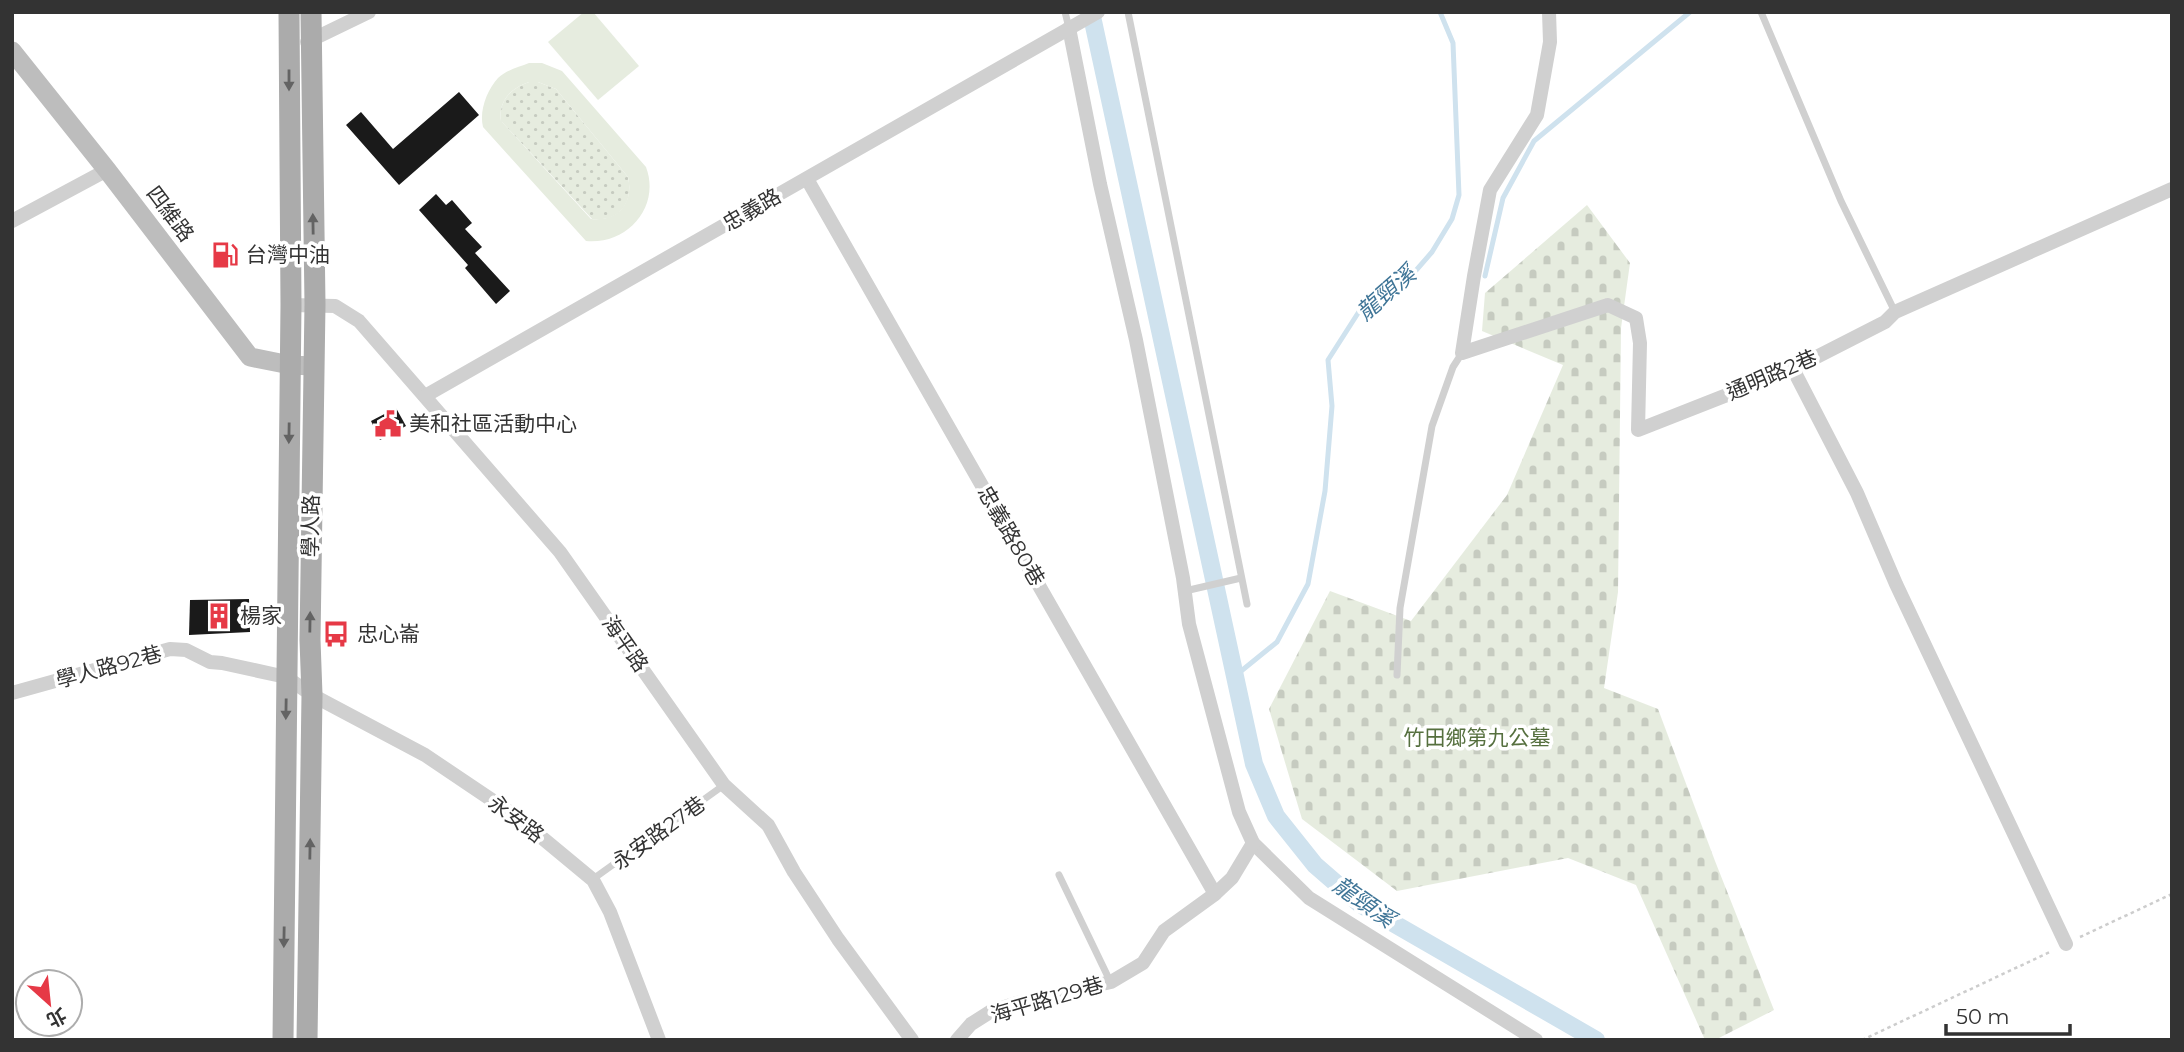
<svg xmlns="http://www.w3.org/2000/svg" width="2184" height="1052" font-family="Montserrat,'Noto Sans TC',sans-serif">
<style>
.grass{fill:url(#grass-dots)}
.cemetery{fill:url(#cemetery-stones)}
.pitch{fill:#e6ecdf;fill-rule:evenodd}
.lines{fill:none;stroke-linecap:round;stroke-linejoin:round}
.stream{stroke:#cfe2ee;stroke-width:5}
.canal{stroke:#cfe2ee;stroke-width:18}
.building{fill:#1a1a1a}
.path{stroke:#cdcdcd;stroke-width:2.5;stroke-dasharray:3.5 3.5;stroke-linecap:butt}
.service{stroke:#d0d0d0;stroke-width:7}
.minor{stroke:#d0d0d0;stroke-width:14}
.secondary{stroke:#bdbdbd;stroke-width:19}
.primary{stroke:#ababab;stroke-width:21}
.oneway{fill:#636363}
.labels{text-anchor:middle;stroke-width:7;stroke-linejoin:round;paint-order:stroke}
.street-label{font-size:21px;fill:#333;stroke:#fff}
.poi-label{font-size:21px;fill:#333;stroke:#fff;text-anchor:start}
.park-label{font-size:21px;fill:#56703f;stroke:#fff}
.water-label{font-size:23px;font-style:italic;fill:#3f7597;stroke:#fff}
</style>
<defs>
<pattern id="grass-dots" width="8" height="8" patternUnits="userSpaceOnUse" patternTransform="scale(1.75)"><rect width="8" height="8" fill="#e6ecdf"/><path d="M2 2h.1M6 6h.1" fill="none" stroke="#c6cbc0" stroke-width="1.8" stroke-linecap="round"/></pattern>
<pattern id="cemetery-stones" width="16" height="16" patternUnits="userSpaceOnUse" patternTransform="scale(1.75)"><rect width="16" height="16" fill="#e6ecdf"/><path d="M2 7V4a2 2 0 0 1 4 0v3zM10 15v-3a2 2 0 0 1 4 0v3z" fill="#c6cbc0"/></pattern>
</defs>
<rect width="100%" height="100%" fill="#fff"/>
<path class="grass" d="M529,82H538L556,89L628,177C634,204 618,222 592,219L501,121C498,101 511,88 529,82Z"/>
<polygon class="cemetery" points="1587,205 1630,263 1621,328 1618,592 1604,688 1658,709 1715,861 1774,1010 1715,1040 1705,1040 1636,885 1568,858 1397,891 1302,819 1269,709 1330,591 1411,621 1507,495 1563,365 1482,331 1485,293"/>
<g class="pitch">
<polygon points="584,12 593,12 639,66 598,100 548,42"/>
<path d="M529,63H542L562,71L646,167C661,207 627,245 586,241L483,127C479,111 487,90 498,78C506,70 519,67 529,63ZM529,82H538L556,89L628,177C634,203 618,222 591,219L501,121C498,101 511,88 529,82Z"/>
</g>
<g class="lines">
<g class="stream">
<polyline points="1485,276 1503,198 1534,141 1690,12"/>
<polyline points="1235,676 1277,642 1308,584 1325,491 1332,406 1328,360 1360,310 1412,275 1432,252 1452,219 1459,195 1453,43 1440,12"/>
</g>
<polyline class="canal" points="1091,12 1254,764 1276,816 1315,865 1360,904 1596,1040"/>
</g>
<g class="building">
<polygon points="459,92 479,115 399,185 346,125 361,112 393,149"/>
<polygon points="436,194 446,205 452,200 472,223 465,229 482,247 475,253 510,291 496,304 465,268 468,265 419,210"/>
<polygon points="396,408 406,426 380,440 371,421"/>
<polygon points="249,599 250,632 189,635 190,600"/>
</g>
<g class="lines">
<g class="path">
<polyline points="2080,937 2172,894"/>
<polyline points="1862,1040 2052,951"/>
</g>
<g class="service">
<polyline points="1065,12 1069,28"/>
<polyline points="1128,12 1247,604"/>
<polyline points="1761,12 1841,201 1895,312"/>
<polyline points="1185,591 1241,578"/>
<polyline points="1397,675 1400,608 1432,426 1453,367 1462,353"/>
<polyline points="1059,875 1110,981"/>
<polyline points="593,879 724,785"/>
</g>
<g class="minor">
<polyline points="1549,12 1550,42 1537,115 1490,190 1474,276 1462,353 1608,305 1636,318 1640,343 1638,430 1793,369 1885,322 1895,312 2172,189"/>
<polyline points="1069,28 1100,184 1136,340 1183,578 1189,624 1239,812 1253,843 1309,898 1536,1040"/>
<polyline points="307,42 369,12"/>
<polyline points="807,179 1215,894"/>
<polyline points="12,221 107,170"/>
<polyline points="291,305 335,306 359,321 560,552 724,785 768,825 794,872 838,939 912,1040"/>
<polyline points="1793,369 1857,493 1896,584 2066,944"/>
<polyline points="425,396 1098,12"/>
<polyline points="12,693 170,649 186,650 210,662 222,663 286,677 312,695 425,755 517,817 593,880 610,912 659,1040"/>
<polyline points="957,1040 971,1024 990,1012 1017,1003 1111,982 1143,963 1164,931 1215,894 1232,878 1253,843"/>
</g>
<polyline class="secondary" points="12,51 107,170 250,357 290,365 313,366"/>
<g class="primary">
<polyline points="283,1040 291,305 289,12"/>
<polyline points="307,1040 312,695 310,640 315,304 311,12"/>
</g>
</g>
<defs><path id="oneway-solid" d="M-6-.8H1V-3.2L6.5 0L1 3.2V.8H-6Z" transform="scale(1.75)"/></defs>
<g class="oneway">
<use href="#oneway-solid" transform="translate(289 80) rotate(90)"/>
<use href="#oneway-solid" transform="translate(313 224) rotate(-91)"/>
<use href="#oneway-solid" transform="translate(289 433) rotate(91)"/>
<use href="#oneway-solid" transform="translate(310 622) rotate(-89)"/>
<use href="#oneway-solid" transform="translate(286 709) rotate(91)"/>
<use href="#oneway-solid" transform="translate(310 849) rotate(-89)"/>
<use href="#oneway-solid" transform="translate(284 937) rotate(91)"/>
</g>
<defs>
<g id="fuel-bare" transform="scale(2.1)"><path d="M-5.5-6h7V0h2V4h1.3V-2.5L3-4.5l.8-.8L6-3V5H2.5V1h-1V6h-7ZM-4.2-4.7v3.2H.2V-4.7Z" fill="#e63946" stroke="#fff" stroke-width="2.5" paint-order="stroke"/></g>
<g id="civic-bare" transform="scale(2.1)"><path d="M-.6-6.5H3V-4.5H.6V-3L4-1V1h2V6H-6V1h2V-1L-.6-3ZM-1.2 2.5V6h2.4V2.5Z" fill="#e63946" stroke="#fff" stroke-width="2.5" paint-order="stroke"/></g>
<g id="building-bare" transform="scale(2.1)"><path d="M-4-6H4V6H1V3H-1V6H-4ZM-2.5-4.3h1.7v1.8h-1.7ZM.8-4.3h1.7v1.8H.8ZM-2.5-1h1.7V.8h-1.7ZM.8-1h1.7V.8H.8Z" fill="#e63946" stroke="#fff" stroke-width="2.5" paint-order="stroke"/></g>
<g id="bus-bare" transform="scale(2.1)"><path d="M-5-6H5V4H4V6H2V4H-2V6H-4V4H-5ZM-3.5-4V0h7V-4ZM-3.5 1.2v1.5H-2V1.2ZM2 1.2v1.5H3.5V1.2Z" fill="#e63946" stroke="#fff" stroke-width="2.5" paint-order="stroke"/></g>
</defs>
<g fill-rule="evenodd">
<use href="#fuel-bare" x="225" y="255"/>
<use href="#civic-bare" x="388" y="424"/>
<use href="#building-bare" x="219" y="616"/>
<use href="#bus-bare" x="336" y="634"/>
</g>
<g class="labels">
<g class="street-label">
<text transform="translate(752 210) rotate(-30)" y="7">忠義路</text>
<text transform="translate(170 214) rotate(53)" y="7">四維路</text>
<text transform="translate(1772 375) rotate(-23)" y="7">通明路2巷</text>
<text transform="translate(311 526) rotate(-89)" y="7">學人路</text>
<text transform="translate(1011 536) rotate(60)" y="7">忠義路80巷</text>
<text transform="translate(625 644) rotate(55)" y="7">海平路</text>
<text transform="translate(109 667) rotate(-15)" y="7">學人路92巷</text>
<text transform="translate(516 819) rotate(37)" y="7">永安路</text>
<text transform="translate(659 833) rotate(-36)" y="7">永安路27巷</text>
<text transform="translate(1047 1000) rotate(-16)" y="7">海平路129巷</text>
</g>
<g class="poi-label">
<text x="246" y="262">台灣中油</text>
<text x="409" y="431">美和社區活動中心</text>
<text x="240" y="623">楊家</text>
<text x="357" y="641">忠心崙</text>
</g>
<g class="park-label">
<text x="1477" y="745">竹田鄉第九公墓</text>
</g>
<g class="water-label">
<text transform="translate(1386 293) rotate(-41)" y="8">龍頸溪</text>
<text transform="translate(1364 902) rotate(35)" y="8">龍頸溪</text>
</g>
</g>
<rect width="2184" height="1052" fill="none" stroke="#333333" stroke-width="28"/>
<g transform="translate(49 1003) rotate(153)"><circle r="33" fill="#ffffff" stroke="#adadad" stroke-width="2"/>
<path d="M0-5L12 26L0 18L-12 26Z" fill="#e63946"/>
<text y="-10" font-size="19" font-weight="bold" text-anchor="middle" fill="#333333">北</text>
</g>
<path d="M1946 1024v10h124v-10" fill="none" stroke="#333333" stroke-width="3.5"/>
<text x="1956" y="1024" font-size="21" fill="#333333" stroke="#ffffff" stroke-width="5" paint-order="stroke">50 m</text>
</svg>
